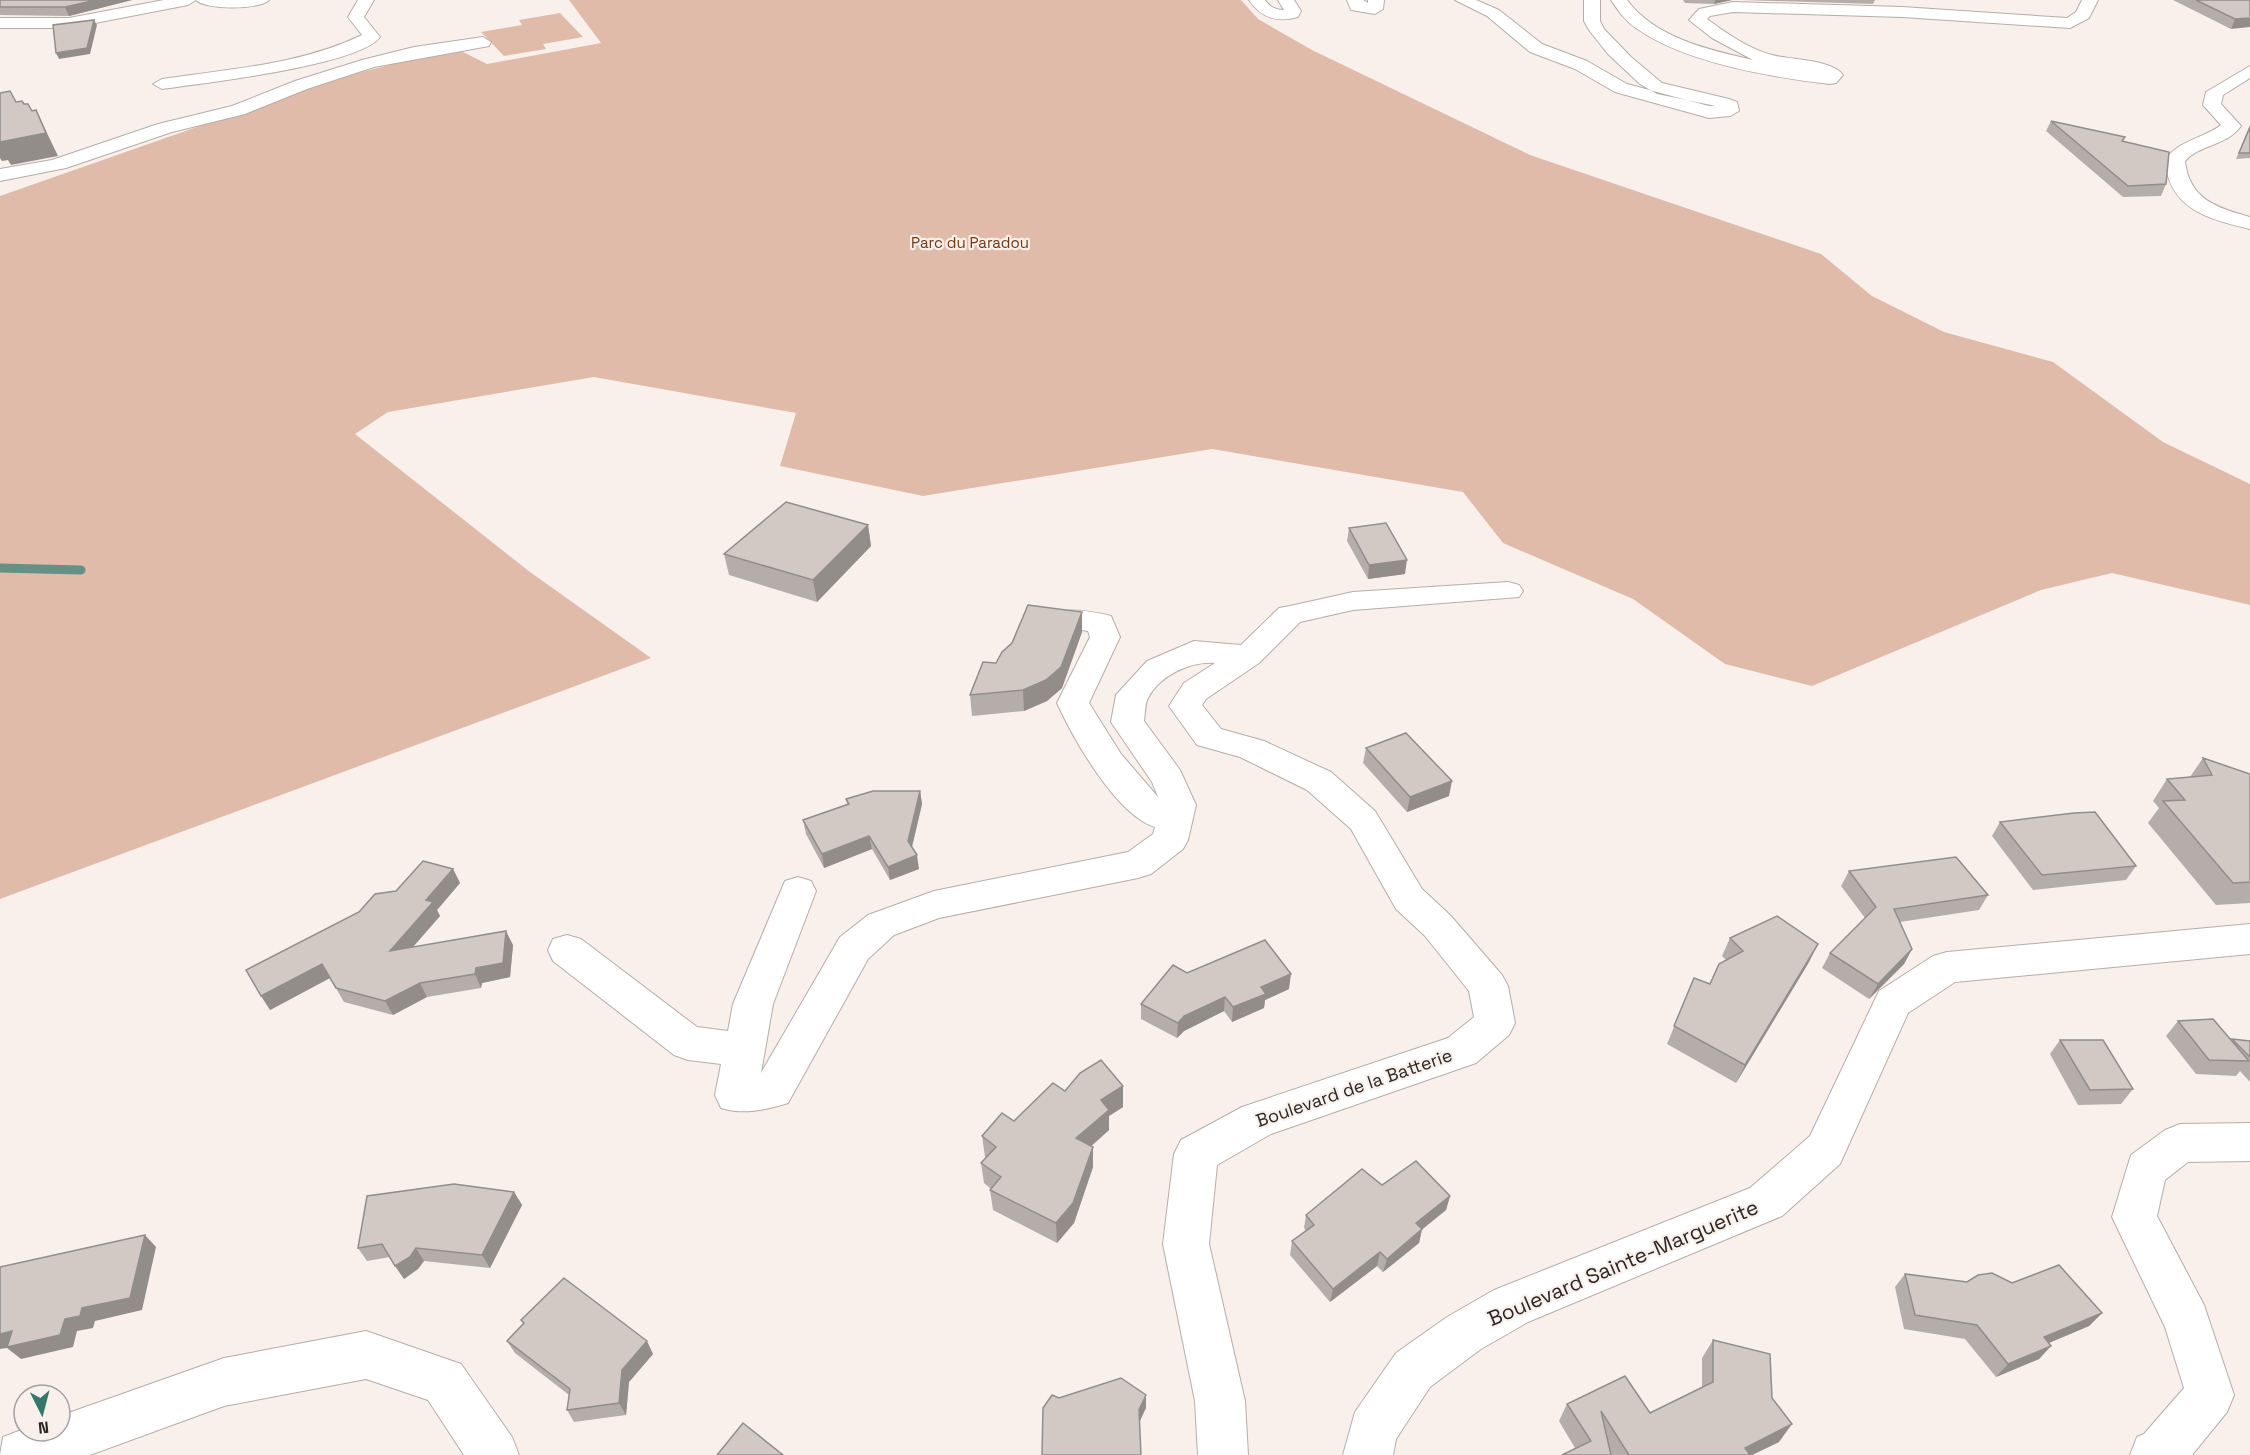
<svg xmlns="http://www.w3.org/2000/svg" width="2250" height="1455" font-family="'Space Grotesk',sans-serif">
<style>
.green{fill:#e1bba9}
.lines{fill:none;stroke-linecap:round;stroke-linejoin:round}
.stream{stroke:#669085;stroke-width:9}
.minor-casing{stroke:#b5ada9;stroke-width:2}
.minor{fill:#fff;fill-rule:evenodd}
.wall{fill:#b5ada9}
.shaded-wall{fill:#938d8a}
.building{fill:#d2c9c5;stroke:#938d8a;stroke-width:1.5}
.labels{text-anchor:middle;stroke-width:4.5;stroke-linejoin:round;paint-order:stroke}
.far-park-label{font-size:15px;fill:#713513;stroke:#f9f0ec}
.street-label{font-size:18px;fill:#292624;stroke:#f9f0ec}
.near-street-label{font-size:21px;fill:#292624;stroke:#f9f0ec}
</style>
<rect width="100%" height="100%" fill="#f9f0ec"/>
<g class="green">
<polygon points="569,0 1241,0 1258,19 1312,50 1530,155 1821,254 1872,296 1944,332 2053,362 2163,442 2250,484 2250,605 2112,573 2041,590 1812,686 1725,664 1633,599 1503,543 1463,492 1212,449 923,496 780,466 796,413 594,377 388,412 355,434 530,572 651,658 0,899 0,196 331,80 455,48 487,64 601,43"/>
<polygon points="560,13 583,37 543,44 546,49 504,56 481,32 522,25 519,20"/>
</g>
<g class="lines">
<polyline class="stream" points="0,568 81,570"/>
<g class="minor-casing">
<g id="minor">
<path d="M164,0H269C260,10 205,10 196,0L188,5L69,28H0V18H69Z"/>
<path d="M358,0H374L364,17L380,37C358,66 203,83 162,89L153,84L162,79C229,69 300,65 362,35L348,17Z"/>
<path d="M1249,0H1265C1270,7 1275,10 1284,10L1278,0H1294L1301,11L1298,17C1277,23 1261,18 1249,0Z"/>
<polygon points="1347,0 1363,0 1368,3 1368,0 1384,0 1383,9 1375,14 1351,10"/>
<polygon points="1455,0 1476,0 1499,10 1542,44 1587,61 1627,84 1709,106 1716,106 1657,94 1640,84 1608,54 1589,30 1584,21 1584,0 1600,0 1600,21 1604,29 1631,57 1662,83 1729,99 1737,102 1739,111 1730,116 1709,118 1615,92 1575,69 1530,52 1487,16"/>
<path d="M1611,0H1627C1655,38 1709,50 1753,60L1712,38L1689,20L1699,9L1733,2L1902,7L2067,18L2076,12L2082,0H2098L2089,18L2070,28L1902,17L1733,12L1710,16L1707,19C1726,33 1749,49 1772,55C1790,60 1831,59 1843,75L1836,83L1830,84C1770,77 1685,63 1636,28C1625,21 1618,10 1611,0Z"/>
<polygon points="483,37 491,42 489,46 374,67 307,89 245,114 172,132 66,168 0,181 0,169 52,160 158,124 232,106 295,81 362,60 414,47"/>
<path d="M2250,66V78L2223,95L2221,104L2241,126C2227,146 2200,144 2185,161C2189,199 2217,208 2250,217V229C2208,219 2169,209 2165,160C2179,140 2202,139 2221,125L2203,105L2206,92Z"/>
<path d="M1508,582L1519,585L1523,591L1519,597L1353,610L1300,622L1259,663L1206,699L1202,705L1221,729L1264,741L1331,772L1375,811L1422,889L1451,916L1502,975L1508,986L1515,1023L1509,1035L1476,1063L1271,1134L1217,1165L1209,1244L1245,1401L1248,1455H1198L1195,1401L1163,1244L1174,1154L1181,1140L1242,1107L1448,1038L1474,1017L1469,991L1425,936L1396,909L1351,829L1307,790L1240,757L1197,745L1169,706L1184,683L1215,663C1191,661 1160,675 1148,698C1145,704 1145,714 1144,721L1180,770L1196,805L1188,840L1183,849L1151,874L1138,878L939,918L894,935L868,959L788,1103C766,1110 743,1115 721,1108L715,1095L721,1064L688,1060L674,1055L553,961L548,950L553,939L567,935L581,939L697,1027L728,1031L733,1004L785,881L798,877L811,881L816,891L773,1004L761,1073L840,937L868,915L934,891L1128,852L1153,834L1155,827C1116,815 1073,738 1057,703L1090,637L1088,631L1057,626L1053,619L1057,612C1074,608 1094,612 1111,616L1120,637L1089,703L1121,754L1158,797L1152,782L1111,722L1116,695L1147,661L1194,641L1241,645L1279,608L1290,606L1353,592Z"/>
<polygon points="2250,924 2250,954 1955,982 1908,1013 1840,1164 1782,1216 1528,1322 1481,1349 1430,1387 1396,1439 1393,1455 1343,1455 1355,1412 1396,1353 1447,1317 1494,1290 1750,1188 1810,1136 1879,991 1933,956 1947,952"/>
<polygon points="2250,1123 2250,1161 2188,1162 2165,1180 2157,1216 2204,1305 2234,1395 2227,1412 2192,1455 2130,1455 2137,1437 2144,1434 2184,1388 2165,1327 2112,1217 2131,1155 2165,1130 2180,1124"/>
<polygon points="366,1331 461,1364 512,1437 519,1455 464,1455 428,1400 366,1379 224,1406 90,1455 0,1455 3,1437 24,1429 24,1431 60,1431 60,1416 224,1358"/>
</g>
</g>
<use href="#minor" class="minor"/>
</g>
<g class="wall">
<polygon points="0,0 132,0 69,16 0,15"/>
<polygon points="1683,0 1732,0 1714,4 1685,3"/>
<polygon points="1742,0 1875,0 1873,4"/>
<polygon points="2173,0 2250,0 2231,29"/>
<polygon points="2051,121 2125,137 2123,142 2166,184 2161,196 2123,197 2046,131"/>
<polygon points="2250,125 2250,158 2236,159"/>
<polygon points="868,525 871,546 817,602 729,575 724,554"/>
<polygon points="1349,528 1405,574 1368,579 1347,541"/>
<polygon points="1082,632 1062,688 1047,701 1024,711 972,716 970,695 996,663"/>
<polygon points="1366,748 1449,796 1407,812 1363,763"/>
<polygon points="2203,758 2250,774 2250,903 2216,905 2148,823 2159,808 2153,801 2167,779 2190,777"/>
<polygon points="920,791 922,804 912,847 919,869 890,880 872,849 824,868 806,834 803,820 847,804 846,799"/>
<polygon points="2000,822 2136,866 2126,880 2033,890 1992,836"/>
<polygon points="453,869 460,883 437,910 440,916 413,947 513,945 510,977 482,983 481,988 427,997 393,1015 344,1002 330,978 270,1010 359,912"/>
<polygon points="1849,871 1988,895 1979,910 1900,922 1912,949 1904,964 1869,999 1822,968 1830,953 1865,918 1841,886"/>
<polygon points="1730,938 1809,962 1736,1083 1667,1044 1694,978 1710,984 1726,960 1722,956"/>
<polygon points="1187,973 1289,989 1265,1000 1264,1008 1232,1022 1224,1011 1184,1031 1177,1038 1141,1019 1141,1004"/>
<polygon points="2178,1021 2231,1040 2232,1039 2250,1041 2250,1082 2240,1071 2236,1076 2196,1074 2166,1036"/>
<polygon points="2060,1040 2133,1089 2121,1104 2078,1105 2050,1054"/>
<polygon points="1123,1086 1123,1107 1109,1116 1109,1130 1091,1146 1093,1167 1074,1223 1057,1243 993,1210 990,1190 991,1189 984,1183 981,1163 986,1158 985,1157 982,1136 1014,1121 1065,1091"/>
<polygon points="1382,1185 1450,1196 1446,1210 1422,1229 1419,1243 1383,1272 1377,1266 1330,1302 1290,1255 1292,1241 1306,1231 1304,1228 1306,1215"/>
<polygon points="514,1192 522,1205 490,1268 424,1261 418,1269 404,1279 390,1257 367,1261 358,1248"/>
<polygon points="1905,1274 1967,1282 2012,1283 2102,1313 2089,1326 2049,1343 2051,1346 2039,1359 1996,1377 1965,1339 1904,1329 1895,1287"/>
<polygon points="521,1320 653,1354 629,1382 626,1415 574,1422 567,1410 569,1395 515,1353 507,1341 523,1324"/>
<polygon points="1713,1340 1772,1398 1779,1442 1752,1455 1562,1455 1575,1448 1559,1421 1567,1404 1650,1413 1702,1387 1702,1358"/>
</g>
<g class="shaded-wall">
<polygon points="96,0 132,0 69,16 65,7"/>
<polygon points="1715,0 1732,0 1714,4"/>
<polygon points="2250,18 2250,27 2231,29 2235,19"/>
<polygon points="94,20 97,25 90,54 59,59 56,53"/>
<polygon points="36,110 58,156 11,165 8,160 2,161 0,158 0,141"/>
<polygon points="868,525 871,546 817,602 813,580"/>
<polygon points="1407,560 1405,574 1368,579 1369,565"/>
<polygon points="1082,612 1082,632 1062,688 1047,701 1024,711 1023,690"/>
<polygon points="1452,781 1449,796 1407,812 1410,797"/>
<polygon points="920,791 922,804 910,855 908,841"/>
<polygon points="869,836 872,849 824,868 822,854"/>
<polygon points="917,855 919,869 890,880 888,867"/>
<polygon points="453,869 460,883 437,910 440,916 397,965 390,951 426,900"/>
<polygon points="506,931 513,945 510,977 482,983 481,988 475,974 476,968"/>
<polygon points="1818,944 1809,962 1736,1083 1745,1065"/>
<polygon points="1912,949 1904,964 1869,999 1878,984"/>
<polygon points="322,964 330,978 270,1010 261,996"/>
<polygon points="1291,974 1289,989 1265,1000 1264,1008 1232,1022 1233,1007 1261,987"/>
<polygon points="420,983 427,997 393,1015 385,1001"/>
<polygon points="1225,997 1224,1011 1184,1031 1177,1038 1178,1023 1184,1016"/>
<polygon points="1123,1086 1123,1107 1109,1116 1109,1130 1077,1159 1076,1138 1101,1100"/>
<polygon points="1093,1147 1093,1167 1074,1223 1057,1243 1056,1223"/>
<polygon points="514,1192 522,1205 490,1268 482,1255"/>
<polygon points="1450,1196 1446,1210 1413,1237 1416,1223"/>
<polygon points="1422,1229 1419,1243 1383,1272 1387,1259"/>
<polygon points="145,1235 156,1247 142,1310 95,1321 93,1328 77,1331 73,1347 21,1359 7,1348 0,1349 0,1334 65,1319 82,1308"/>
<polygon points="416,1248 424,1261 418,1269 404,1279 395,1266"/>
<polygon points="1380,1252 1377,1266 1330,1302 1333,1289"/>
<polygon points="2102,1313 2089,1326 2032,1350 2044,1337"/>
<polygon points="647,1341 653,1354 629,1382 626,1415 619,1403 622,1370"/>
<polygon points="2051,1346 2039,1359 1996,1377 2008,1364"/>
<polygon points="1146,1395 1146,1408 1139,1423 1139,1410"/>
<polygon points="1792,1424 1779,1442 1752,1455 1740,1455 1745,1448"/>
</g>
<g class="building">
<polygon points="0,0 96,0 65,7 0,7"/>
<polygon points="2196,0 2250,0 2250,18 2235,19"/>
<polygon points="94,20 87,48 56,53 53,25"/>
<polygon points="10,91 16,102 22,101 24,104 28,104 32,111 36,110 46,133 0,142 0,93"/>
<polygon points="2051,121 2125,137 2122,141 2169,152 2166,184 2128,186"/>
<polygon points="2250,127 2250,153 2239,153"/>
<polygon points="786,502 868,525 813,580 724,554"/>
<polygon points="1386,523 1407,560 1369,565 1349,528"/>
<polygon points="1028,605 1082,612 1061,667 1046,680 1023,690 970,695 983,662 996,663 1002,652 1012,643"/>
<polygon points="1406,733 1452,781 1410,797 1366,748"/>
<polygon points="2203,758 2250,774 2250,882 2233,883 2163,801 2185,800 2167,779 2212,775"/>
<polygon points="873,791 920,791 908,841 917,855 888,867 869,836 822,854 803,820 849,804 846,799"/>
<polygon points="2095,812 2136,866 2042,875 2000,822 2074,813"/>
<polygon points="1956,857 1988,895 1894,909 1912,949 1878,984 1830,953 1876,907 1849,871"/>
<polygon points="423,861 453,869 426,900 433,902 390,951 506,931 503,963 476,968 475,974 420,983 385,1001 336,988 322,964 261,996 246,970 359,912 375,894 396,891"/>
<polygon points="1777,916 1818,944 1745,1065 1674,1026 1694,978 1710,984 1719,964 1743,951 1730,938"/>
<polygon points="1265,940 1291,974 1261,987 1266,994 1233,1007 1225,997 1184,1016 1178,1023 1141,1004 1173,965 1187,973"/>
<polygon points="2213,1019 2249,1061 2209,1060 2178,1021"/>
<polygon points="2232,1039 2250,1041 2250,1057"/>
<polygon points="2060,1040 2103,1040 2133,1089 2090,1090"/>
<polygon points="1101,1060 1123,1086 1101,1100 1109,1110 1076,1138 1093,1147 1073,1203 1056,1223 990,1190 1001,1177 981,1163 996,1147 982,1136 1002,1113 1014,1121 1053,1083 1065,1091 1080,1073"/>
<polygon points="1416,1161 1450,1196 1416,1223 1422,1229 1387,1259 1380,1252 1333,1289 1292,1241 1314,1225 1306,1215 1362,1169 1382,1185"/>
<polygon points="454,1184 514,1192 482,1255 416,1248 410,1257 395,1266 382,1244 358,1248 367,1196"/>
<polygon points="145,1235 130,1298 82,1308 80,1316 65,1319 60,1335 7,1347 12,1331 0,1334 0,1267"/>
<polygon points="2059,1265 2102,1313 2044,1337 2051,1346 2008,1364 1977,1325 1915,1315 1905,1274 1967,1282 1978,1275 1992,1273 2012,1283"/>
<polygon points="564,1278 647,1341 622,1370 619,1403 567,1410 570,1389 507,1341 524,1323 521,1320"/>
<polygon points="1713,1340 1770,1354 1772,1398 1792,1424 1745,1448 1750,1455 1629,1455 1601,1411 1611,1455 1562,1455 1591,1441 1567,1404 1625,1376 1650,1413 1713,1382"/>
<polygon points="1121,1378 1146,1395 1139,1410 1141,1455 1042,1455 1043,1408 1052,1395 1059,1398"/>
<polygon points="743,1423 783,1455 717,1455"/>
</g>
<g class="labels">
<g class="far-park-label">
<text x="970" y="248">Parc du Paradou</text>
</g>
<g class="street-label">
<text transform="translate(1354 1088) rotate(-19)" y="6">Boulevard de la Batterie</text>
</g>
<g class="near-street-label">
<text transform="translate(1623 1263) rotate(-23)" y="7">Boulevard Sainte-Marguerite</text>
</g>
</g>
<g transform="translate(42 1413) rotate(174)"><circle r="28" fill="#f9f0ec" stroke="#a69f9c" stroke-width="1.5"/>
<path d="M0-4.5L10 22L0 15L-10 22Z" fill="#35786b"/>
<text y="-9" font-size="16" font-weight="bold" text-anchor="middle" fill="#292624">N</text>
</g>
</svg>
